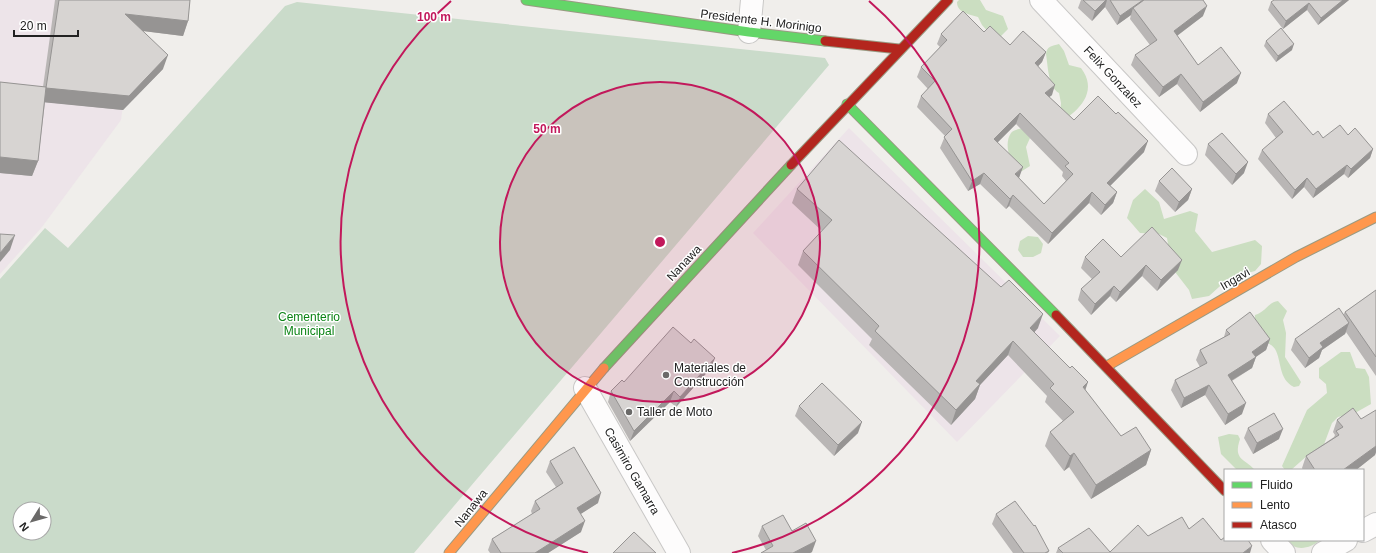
<svg xmlns="http://www.w3.org/2000/svg" width="1376" height="553" font-family="Arial,sans-serif">
<style>
.industrial{fill:#ede4e9}
.forest{fill:#cbdec1}
.cemetery{fill:#cadbca;fill-rule:evenodd}
.lines{fill:none;stroke-linecap:round;stroke-linejoin:round}
.street-casing{stroke:#c9c8c7;stroke-width:24}
.fast-casing{stroke:#999a82;stroke-width:11}
.slow-casing{stroke:#999a82;stroke-width:11}
.jam-casing{stroke:#999a82;stroke-width:11}
.street{stroke:#fdfcfc;stroke-width:22}
.fast{stroke:#63d668;stroke-width:9}
.slow{stroke:#ff974d;stroke-width:9}
.jam{stroke:#b3261e;stroke-width:9}
.wall{fill:#b9b6b5;fill-rule:evenodd}
.shaded-wall{fill:#969493}
.building{fill:#d7d4d2;stroke:#969493;fill-rule:evenodd}
.ring{fill:none;stroke:#c2185b;stroke-width:2}
.poi-dot{fill:#6a6968;stroke:#fff;stroke-width:1.5}
.labels{text-anchor:middle;stroke-width:3;stroke-linejoin:round;paint-order:stroke}
.street-label{font-size:12px;fill:#222;stroke:#fff}
.park-label{font-size:12px;fill:#0c8416;stroke:#fff}
.poi-label{font-size:12px;fill:#222;stroke:#fff;text-anchor:start}
.centre{fill:#c2185b;stroke:#fff;stroke-width:2}
.ring-label{font-size:12px;text-anchor:middle;font-weight:bold;fill:#c2185b;stroke:#fff;stroke-width:3;stroke-linejoin:round;paint-order:stroke}
</style>
<rect width="100%" height="100%" fill="#f0eeeb"/>
<g class="industrial">
<polygon points="0,0 138,0 121,120 42,227 0,274"/>
<polygon points="849,128 1060,336 957,442 753,233"/>
</g>
<g class="forest">
<path d="M959,0H980L986,10L1003,16L1008,29L1001,36H992L982,25L978,17C969,14 957,13 957,2Z"/>
<path d="M1059,44L1064,51L1069,65L1081,68C1097,89 1083,107 1065,119L1060,117L1061,103L1059,93C1048,87 1048,66 1046,54C1047,46 1052,46 1059,44Z"/>
<path d="M1023,128L1030,138L1026,147L1030,166L1022,171H1016C1009,159 1004,143 1011,133C1013,130 1019,129 1023,128Z"/>
<polygon points="1145,189 1159,202 1164,219 1190,211 1198,214 1195,231 1212,252 1255,240 1262,246 1261,264 1255,271 1229,278 1209,296 1192,299 1189,290 1172,268 1167,238 1159,234 1140,233 1127,218 1133,200"/>
<polygon points="1028,236 1038,237 1043,244 1041,253 1033,257 1023,257 1018,250 1020,241"/>
<path d="M1278,301L1287,311L1283,320L1286,333L1285,357L1301,382L1299,386L1294,387C1278,379 1282,361 1275,349C1273,346 1268,343 1265,341C1260,335 1254,323 1255,315C1266,312 1268,302 1278,301Z"/>
<polygon points="1341,352 1350,352 1356,368 1365,369 1369,377 1371,404 1355,413 1338,417 1332,423 1323,447 1308,455 1291,470 1285,470 1282,466 1307,410 1327,393 1326,384 1319,378 1319,368"/>
<path d="M1229,434L1238,435L1240,439C1233,460 1244,458 1255,470H1237L1221,454L1218,437Z"/>
<path d="M1288,540H1320C1311,548 1295,553 1288,540Z"/>
</g>
<path class="cemetery" d="M297,2L825,58L829,65L414,553H0V279L45,228L68,248L285,6ZM20,509H44V533H20Z"/>
<g class="lines">
<g class="street-casing">
<g id="street">
<polyline points="1041,0 1186,154"/>
<polyline points="749,32 752,0"/>
<polyline points="585,388 679,553"/>
<polyline points="1363,531 1376,524"/>
<polyline points="1272,540 1284,553"/>
<polyline points="1323,553 1346,540"/>
</g>
</g>
<g class="fast-casing">
<g id="fast">
<polyline points="526,0 749,32 825,41"/>
<polyline points="847,104 1056,315"/>
<polyline points="604,368 791,165"/>
</g>
</g>
<g class="slow-casing">
<g id="slow">
<polyline points="1107,366 1296,257 1376,217"/>
<polyline points="449,553 604,368"/>
</g>
</g>
<g class="jam-casing">
<g id="jam">
<polyline points="825,41 899,49"/>
<polyline points="791,165 948,0"/>
<polyline points="1056,315 1225,491"/>
</g>
</g>
<use href="#street" class="street"/>
<use href="#fast" class="fast"/>
<use href="#slow" class="slow"/>
<use href="#jam" class="jam"/>
</g>
<g class="wall">
<polygon points="55,0 190,0 188,21 183,36 143,31 163,69 123,110 45,102 38,161 32,176 0,173 0,82 43,87"/>
<polygon points="1081,0 1203,0 1203,16 1177,36 1198,65 1237,83 1200,112 1177,84 1159,97 1131,65 1135,55 1150,45 1130,19 1131,15 1117,25 1105,7 1092,21 1078,8"/>
<polygon points="1349,0 1318,25 1307,10 1283,29 1268,10 1271,2"/>
<path d="M984,32L1010,45L1046,52L1042,62L1038,66L1052,95L1049,97L1074,120L1144,152L1110,186L1117,192L1113,203L1101,215L1089,203L1048,244L1009,206L1006,209L980,184L968,191L940,148L945,136L917,107L921,96L928,89L917,77L921,67L940,47L937,44L941,34ZM1016,124L1063,172L1062,176L1066,181L1044,204L1019,178L997,143Z"/>
<polygon points="1266,41 1292,50 1276,62 1264,46"/>
<polygon points="1268,114 1313,135 1323,138 1348,135 1373,149 1370,158 1348,178 1344,174 1313,198 1304,187 1292,199 1258,159 1262,150 1276,138 1265,123"/>
<polygon points="1208,144 1244,173 1232,185 1205,155"/>
<polygon points="1159,181 1192,189 1188,200 1175,212 1155,191"/>
<polygon points="797,189 1038,328 1034,332 1085,390 1121,436 1151,450 1146,465 1091,499 1069,467 1064,471 1045,446 1050,432 1063,421 1045,402 1047,396 1008,355 980,385 975,399 951,425 869,345 872,339 798,265 803,251 822,231 792,203"/>
<polygon points="1085,257 1121,257 1178,270 1157,291 1142,276 1116,302 1110,296 1091,315 1078,300 1081,289 1092,279 1081,268"/>
<polygon points="1376,290 1376,376 1346,332 1345,334 1322,350 1319,358 1305,368 1291,350 1295,339 1343,315 1345,312"/>
<polygon points="1226,330 1270,339 1266,350 1256,357 1252,368 1232,381 1242,414 1225,425 1205,395 1181,408 1171,390 1175,380 1200,367 1196,360 1200,350 1224,337"/>
<polygon points="711,368 676,407 670,402 630,441 608,402 611,391 624,382"/>
<polygon points="799,406 858,433 834,456 795,416"/>
<polygon points="1361,419 1376,452 1375,455 1356,470 1303,470 1302,468 1306,456 1334,437 1335,435 1333,432 1337,420"/>
<polygon points="1248,428 1279,439 1253,454 1244,438"/>
<polygon points="550,461 598,503 580,514 581,532 548,553 490,553 488,550 492,539 532,514 531,511 535,501 556,487 546,472"/>
<polygon points="996,514 1049,551 1048,553 1013,553 992,524"/>
<polygon points="762,526 792,531 812,552 810,553 761,553 766,550 758,536"/>
<polygon points="1189,529 1221,540 1250,553 1056,553 1058,548 1110,552 1148,536"/>
</g>
<g class="shaded-wall">
<polygon points="1106,0 1107,0 1105,7 1092,21 1095,11"/>
<polygon points="1143,0 1144,0 1133,8 1131,15 1117,25 1120,16"/>
<polygon points="1343,0 1349,0 1318,25 1321,18"/>
<polygon points="1309,3 1307,10 1283,29 1286,21"/>
<polygon points="1207,6 1203,16 1170,41 1174,31"/>
<polygon points="125,14 188,21 183,36 119,28"/>
<polygon points="1294,44 1292,50 1276,62 1278,56"/>
<polygon points="1046,52 1042,62 1031,74 1035,63"/>
<polygon points="168,55 163,69 123,110 41,102 46,88"/>
<polygon points="1241,73 1237,83 1200,112 1203,102"/>
<polygon points="1181,74 1177,84 1159,97 1163,87"/>
<polygon points="1055,85 1052,95 1041,104 1045,93"/>
<polygon points="1020,113 1016,124 990,150 994,139"/>
<polygon points="1148,141 1144,152 1103,193 1107,183"/>
<polygon points="1373,149 1370,158 1348,178 1351,169"/>
<polygon points="0,157 38,161 32,176 0,173"/>
<polygon points="1248,162 1244,173 1232,185 1236,174"/>
<polygon points="1347,165 1344,174 1313,198 1316,189"/>
<polygon points="1023,167 1019,178 1015,174"/>
<polygon points="984,173 980,184 968,191 972,181"/>
<polygon points="1307,178 1304,187 1292,199 1295,190"/>
<polygon points="1192,189 1188,200 1175,212 1179,202"/>
<polygon points="1092,192 1089,203 1048,244 1052,233"/>
<polygon points="1117,192 1113,203 1101,215 1105,205"/>
<polygon points="1013,195 1009,206 1006,209 1010,199"/>
<polygon points="15,235 10,250 0,262 0,253"/>
<polygon points="1182,260 1178,270 1157,291 1161,280"/>
<polygon points="1146,265 1142,276 1116,302 1120,292"/>
<polygon points="1114,286 1110,296 1091,315 1095,304"/>
<polygon points="1043,314 1038,328 1025,343 1030,328"/>
<polygon points="1349,323 1345,334 1322,350 1319,358 1305,368 1309,358 1320,343"/>
<polygon points="1270,339 1266,350 1251,360 1256,357 1252,368 1224,385 1228,375 1252,352"/>
<polygon points="1013,341 1008,355 980,385 975,399 951,425 956,410 976,381"/>
<polygon points="715,358 711,368 676,407 680,397"/>
<polygon points="1088,382 1083,397 1083,387"/>
<polygon points="1209,385 1205,395 1181,408 1184,398"/>
<polygon points="674,391 670,402 630,441 634,431"/>
<polygon points="1246,403 1242,414 1225,425 1228,414"/>
<polygon points="862,422 858,433 834,456 838,445"/>
<polygon points="1283,429 1279,439 1253,454 1257,443"/>
<polygon points="1376,446 1376,452 1375,455 1356,470 1343,470"/>
<polygon points="1151,450 1146,465 1091,499 1096,485"/>
<polygon points="1074,453 1069,467 1064,471 1070,456"/>
<polygon points="601,493 598,503 573,519 577,508"/>
<polygon points="585,521 581,532 548,553 535,553"/>
<polygon points="816,541 812,552 810,553 793,553"/>
<polygon points="1252,546 1250,553 1243,553"/>
</g>
<g class="building">
<polygon points="59,0 190,0 188,21 125,14 168,55 129,96 46,88"/>
<polygon points="1083,0 1106,0 1095,11"/>
<polygon points="1110,0 1143,0 1120,16"/>
<polygon points="1144,0 1203,0 1207,6 1174,31 1198,65 1221,47 1241,73 1203,102 1181,74 1163,87 1135,55 1157,40 1133,8"/>
<polygon points="1274,0 1343,0 1321,18 1309,3 1286,21 1271,2"/>
<path d="M963,11L984,32L990,26L1010,45L1023,31L1046,52L1035,63L1055,85L1045,93L1074,120L1098,96L1116,114L1118,112L1148,141L1107,183L1117,192L1105,205L1092,192L1052,233L1013,195L1010,199L984,173L972,181L944,137L952,129L921,96L935,81L921,67L947,40L941,34ZM1020,113L1069,163L1065,166L1073,174L1044,204L1015,174L1023,167L994,139Z"/>
<polygon points="1281,28 1294,44 1278,56 1266,41"/>
<polygon points="0,82 46,87 38,161 0,157"/>
<polygon points="1284,101 1313,135 1318,131 1323,138 1340,125 1348,135 1355,128 1373,149 1351,169 1347,165 1316,189 1307,178 1295,190 1262,150 1283,132 1268,114"/>
<polygon points="1222,133 1248,162 1236,174 1208,144"/>
<polygon points="839,140 1001,287 1009,280 1043,314 1030,328 1070,368 1072,366 1088,382 1083,387 1121,436 1136,427 1151,450 1096,485 1074,453 1070,456 1050,432 1074,412 1050,388 1054,384 1013,341 976,381 980,384 956,410 875,331 879,326 803,251 832,220 797,189"/>
<polygon points="1172,168 1192,189 1179,202 1159,181"/>
<polygon points="1152,227 1182,260 1161,280 1146,265 1120,292 1114,286 1095,304 1081,289 1100,272 1085,257 1103,239 1121,257"/>
<polygon points="0,234 15,235 0,253"/>
<polygon points="1376,290 1376,357 1345,312"/>
<polygon points="1339,308 1349,323 1320,343 1323,347 1309,358 1295,339"/>
<polygon points="1250,312 1270,339 1252,352 1256,357 1228,375 1246,403 1228,414 1209,385 1184,398 1175,380 1207,363 1200,350 1230,334 1226,330"/>
<polygon points="673,327 691,343 694,339 715,358 680,397 674,391 634,431 611,391 622,380 624,382"/>
<polygon points="822,383 862,422 838,445 799,406"/>
<polygon points="1353,408 1361,419 1376,410 1376,446 1343,470 1315,470 1306,456 1339,435 1336,431 1343,427 1337,420"/>
<polygon points="1274,413 1283,429 1257,443 1248,428"/>
<polygon points="574,447 601,493 577,508 585,521 535,553 501,553 492,539 540,509 535,501 563,483 550,461"/>
<polygon points="1015,501 1034,526 1035,525 1049,551 1045,553 1024,553 996,514"/>
<polygon points="783,515 792,531 806,523 816,541 793,553 761,553 773,546 762,526"/>
<polygon points="1182,517 1189,529 1203,518 1221,540 1225,537 1225,540 1248,540 1252,546 1243,553 1063,553 1058,548 1089,528 1110,552 1138,525 1148,536"/>
<polygon points="634,532 656,553 613,553"/>
</g>
<circle cx="660" cy="242" r="160" fill="#c2185b" fill-opacity=".12"/>
<g class="ring">
<circle cx="660" cy="242" r="160"/>
<path d="M588 553A319 319 0 0 1 451 1M869 1A319 319 0 0 1 732 553"/>
</g>
<g class="poi-dot">
<circle cx="666" cy="375" r="4"/>
<circle cx="629" cy="412" r="4"/>
</g>
<g class="labels">
<g class="street-label">
<text transform="translate(761 21) rotate(7)" y="4">Presidente H. Morinigo</text>
<text transform="translate(1113 77) rotate(47)" y="4">Felix Gonzalez</text>
<text transform="translate(684 263) rotate(-47)" y="4">Nanawa</text>
<text transform="translate(1235 279) rotate(-30)" y="4">Ingavi</text>
<text transform="translate(632 471) rotate(60)" y="4">Casimiro Gamarra</text>
<text transform="translate(471 508) rotate(-51)" y="4">Nanawa</text>
</g>
<g class="park-label">
<text x="309" y="321">Cementerio<tspan x="309" dy="14">Municipal</tspan></text>
</g>
<g class="poi-label">
<text x="674" y="372">Materiales de<tspan x="674" dy="14">Construcción</tspan></text>
<text x="637" y="416">Taller de Moto</text>
</g>
</g>
<circle cx="660" cy="242" r="6" class="centre"/>
<g class="ring-label">
<text x="434" y="21">100 m</text>
<text x="547" y="133">50 m</text>
</g>
<rect x="1224" y="469" width="140" height="72" fill="#ffffff" stroke="#a7a7a7"/>
<rect x="1232" y="482" width="20" height="6" fill="#63d668" stroke="#a7a7a7"/>
<text x="1260" y="489" font-size="12" fill="#222222">Fluido</text>
<rect x="1232" y="502" width="20" height="6" fill="#ff974d" stroke="#a7a7a7"/>
<text x="1260" y="509" font-size="12" fill="#222222">Lento</text>
<rect x="1232" y="522" width="20" height="6" fill="#b3261e" stroke="#a7a7a7"/>
<text x="1260" y="529" font-size="12" fill="#222222">Atasco</text>
<g transform="translate(32 521) rotate(233)"><circle r="19" fill="#ffffff" stroke="#a7a7a7"/>
<path d="M0-3L7 15L0 10L-7 15Z" fill="#6a6968"/>
<text y="-6" font-size="11" font-weight="bold" text-anchor="middle" fill="#222222">N</text>
</g>
<path d="M14 30v6h64v-6" fill="none" stroke="#222222" stroke-width="2"/>
<text x="20" y="30" font-size="12" fill="#222222" stroke="#ffffff" stroke-width="3" paint-order="stroke">20 m</text>
</svg>
